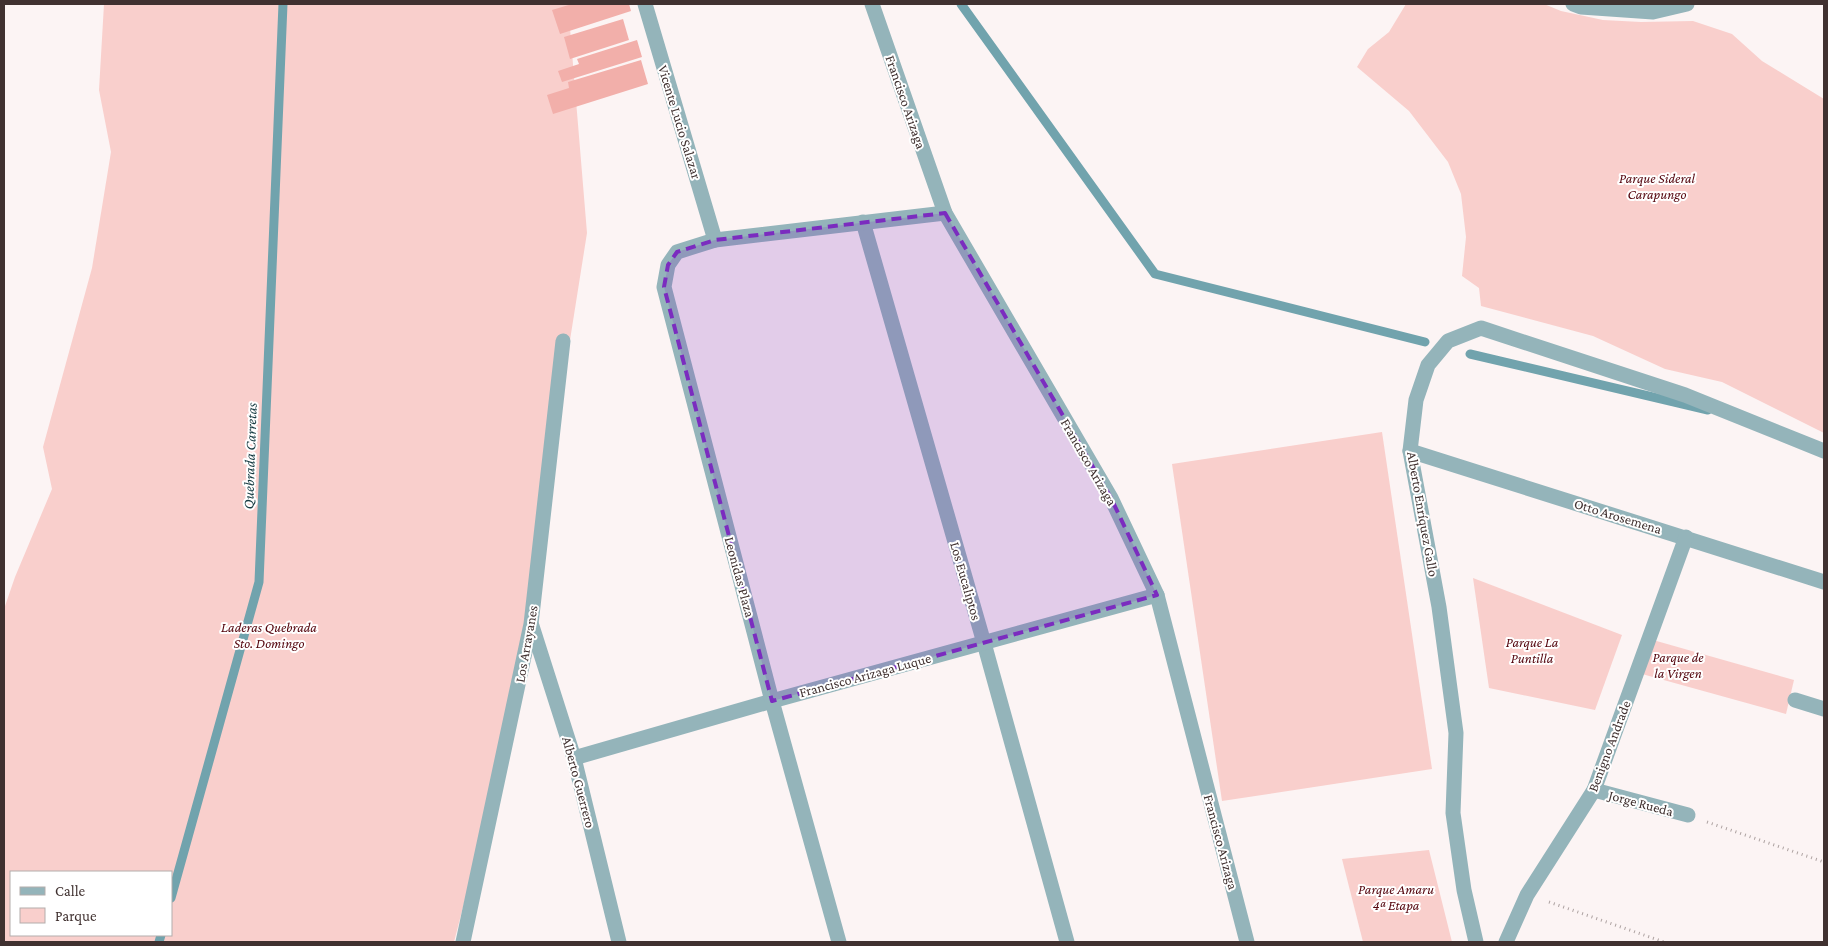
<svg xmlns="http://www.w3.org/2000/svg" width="1828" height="946" font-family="'Crimson Pro',serif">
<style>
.green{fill:#f9cfcc;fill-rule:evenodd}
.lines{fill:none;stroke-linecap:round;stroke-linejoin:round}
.stream{stroke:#71a3ad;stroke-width:9}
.building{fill:#f2afaa}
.path{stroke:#ada2a1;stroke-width:3;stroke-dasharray:1 4;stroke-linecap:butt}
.minor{stroke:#94b4ba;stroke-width:15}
.marked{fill:#7b2cbf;fill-opacity:0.2;stroke:#7b2cbf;stroke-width:4;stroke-dasharray:10 6;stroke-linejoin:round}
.labels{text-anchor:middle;stroke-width:4;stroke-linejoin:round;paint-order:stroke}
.street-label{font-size:14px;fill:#403130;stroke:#fff}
.park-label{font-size:14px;font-style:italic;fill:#54050d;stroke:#fff}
.water-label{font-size:15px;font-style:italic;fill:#163b42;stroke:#fff}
</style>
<rect width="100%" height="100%" fill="#fcf4f4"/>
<g class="green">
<path d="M104,4H568L587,233L540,529L530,647L454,942H4V609L15,577L52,489L43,447L92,268L111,152L99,90ZM11,872H171V935H11Z"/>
<polygon points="1406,4 1544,4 1561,11 1603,20 1641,22 1693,21 1732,34 1762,61 1824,99 1824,433 1722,382 1665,369 1593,336 1481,306 1479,288 1462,276 1466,237 1461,194 1448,162 1409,111 1357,67 1368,49 1389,32"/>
<polygon points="1382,432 1432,769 1222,801 1172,464"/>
<polygon points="1473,578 1622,635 1595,710 1489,688"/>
<polygon points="1653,640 1794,680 1786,714 1642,674"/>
<polygon points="1429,850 1452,942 1363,942 1342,859"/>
</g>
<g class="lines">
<g class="stream">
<polyline points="961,4 1155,274 1425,342"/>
<polyline points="1470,354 1708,410"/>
<polyline points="171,898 259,582 283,4"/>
<polyline points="159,942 161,935"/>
</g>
</g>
<g class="building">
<polygon points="572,4 629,4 631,11 560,34 552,10"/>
<polygon points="623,19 629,40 570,59 564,37"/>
<polygon points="637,40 642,57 562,82 558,71 579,64 577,59"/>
<polygon points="641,60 648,84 553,114 547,95 569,88 568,82"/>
</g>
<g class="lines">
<g class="path">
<polyline points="1707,822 1824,862"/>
<polyline points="1549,902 1664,942"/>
</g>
<g class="minor">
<polyline points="645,4 715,240"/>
<polyline points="872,4 945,213 1111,498 1157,595 1247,942"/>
<polyline points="1573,4 1581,7 1653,12 1687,4"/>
<polyline points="863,222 984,643 1067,942"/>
<polyline points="1410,451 1824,582"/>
<polyline points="532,626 574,758 619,942"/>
<polyline points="1795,700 1824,709"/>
<polyline points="574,758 772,701 1157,595"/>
<polyline points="1594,790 1688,815"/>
<polyline points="463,942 531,624 563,341"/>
<polyline points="839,942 772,701 664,287 668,265 677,252 715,240 945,213"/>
<polyline points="1476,942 1464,890 1453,813 1456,733 1439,607 1410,451 1416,400 1428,365 1448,341 1481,328 1685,395 1824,451"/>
<polyline points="1506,942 1527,895 1594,790 1686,537"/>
</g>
</g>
<path class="marked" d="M945,213L1111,498L1157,595L772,701L664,287L668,265L677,252L715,240Z"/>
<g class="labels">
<g class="street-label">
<text transform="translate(906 102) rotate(71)" y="5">Francisco Arizaga</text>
<text transform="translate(680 122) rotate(73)" y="5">Vicente Lucio Salazar</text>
<text transform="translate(1089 462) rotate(60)" y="5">Francisco Arizaga</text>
<text transform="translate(1423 514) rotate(80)" y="5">Alberto Enríquez Gallo</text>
<text transform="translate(1618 516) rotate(17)" y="5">Otto Arosemena</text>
<text transform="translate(740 577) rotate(75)" y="5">Leonidas Plaza</text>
<text transform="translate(966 581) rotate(74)" y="5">Los Eucaliptos</text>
<text transform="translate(526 644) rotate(-80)" y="5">Los Arrayanes</text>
<text transform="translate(865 675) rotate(-15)" y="5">Francisco Arizaga Luque</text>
<text transform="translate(1609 746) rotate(-69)" y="5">Benigno Andrade</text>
<text transform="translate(579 782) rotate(75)" y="5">Alberto Guerrero</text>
<text transform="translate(1641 803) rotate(15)" y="5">Jorge Rueda</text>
<text transform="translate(1221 842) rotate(75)" y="5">Francisco Arizaga</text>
</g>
<g class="park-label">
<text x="1657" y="183">Parque Sideral<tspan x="1657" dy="16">Carapungo</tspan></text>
<text x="269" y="632">Laderas Quebrada<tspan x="269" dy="16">Sto. Domingo</tspan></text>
<text x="1532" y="647">Parque La<tspan x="1532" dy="16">Puntilla</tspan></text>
<text x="1678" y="662">Parque de<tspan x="1678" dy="16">la Virgen</tspan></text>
<text x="1396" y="894">Parque Amaru<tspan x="1396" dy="16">4ª Etapa</tspan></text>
</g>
<g class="water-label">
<text transform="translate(250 456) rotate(-88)" y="5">Quebrada Carretas</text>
</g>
</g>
<rect width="1828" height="946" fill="none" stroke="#403130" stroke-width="10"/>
<rect x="10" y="871" width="162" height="65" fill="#ffffff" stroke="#b3adac"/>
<rect x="20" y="887" width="25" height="8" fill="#94b4ba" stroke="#b3adac"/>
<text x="55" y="896" font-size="15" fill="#403130">Calle</text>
<rect x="20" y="908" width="25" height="15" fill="#f9cfcc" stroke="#b3adac"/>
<text x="55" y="921" font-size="15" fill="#403130">Parque</text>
</svg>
